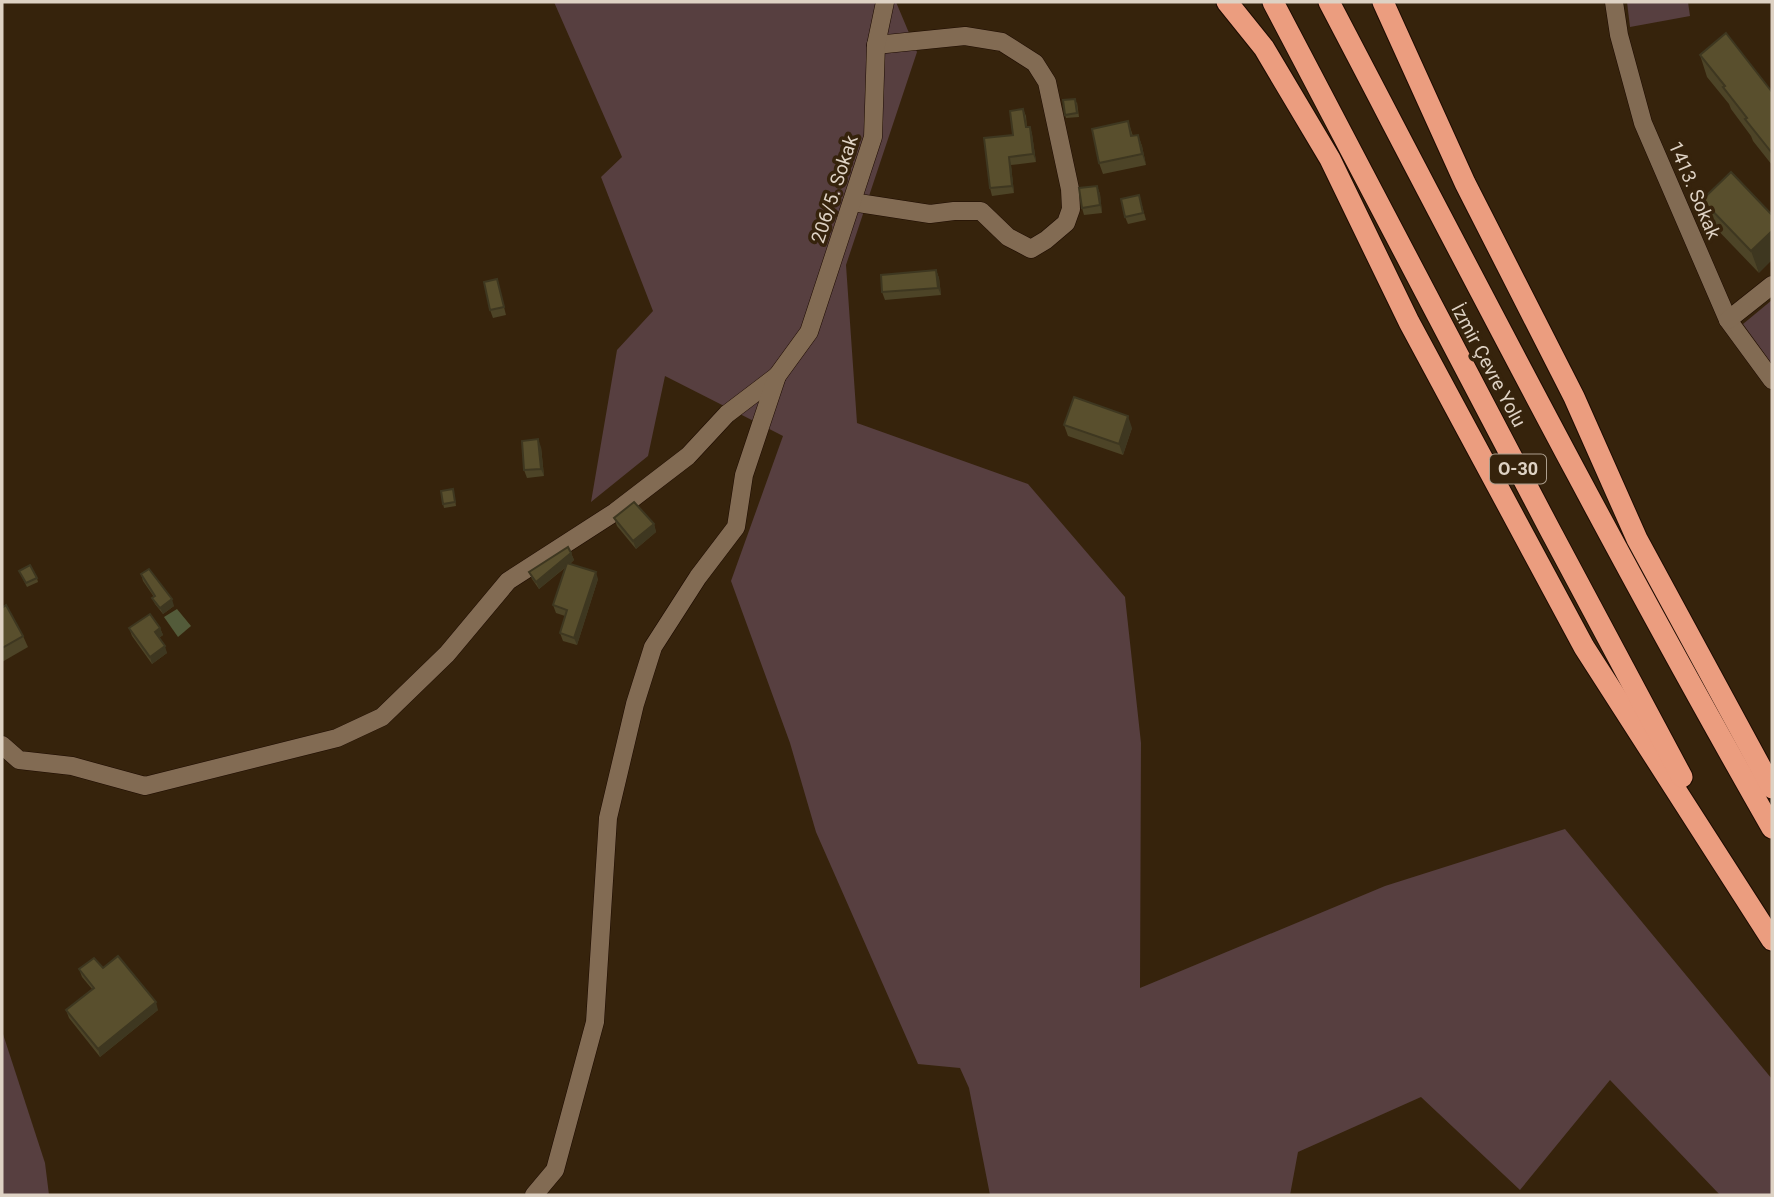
<svg xmlns="http://www.w3.org/2000/svg" width="1774" height="1197" font-family="Roboto,sans-serif">
<style>
.green{fill:#573f40}
.water{fill:#535b3a}
.lines{fill:none;stroke-linecap:round;stroke-linejoin:round}
.minor-casing{stroke:#1d0b00;stroke-width:19}
.highway-casing{stroke:#1d0b00;stroke-width:23}
.minor{stroke:#826b53;stroke-width:18}
.highway{stroke:#eb9d7f;stroke-width:21}
.wall{fill:#4d4427}
.shaded-wall{fill:#3e3720}
.building{fill:#594f2d;stroke:#3e3720;stroke-width:2}
.labels{text-anchor:middle;stroke-width:7;stroke-linejoin:round;paint-order:stroke}
.shield{fill:#36230c;stroke:#ac9e8d;stroke-width:2}
.shield-label{font-size:18px;font-weight:bold;fill:#ded2c4}
.street-label{font-size:19px;fill:#ded2c4;stroke:#36230c}
</style>
<rect width="100%" height="100%" fill="#36230c"/>
<g class="green">
<polygon points="554,2 896,2 917,52 846,265 857,423 1028,484 1125,597 1141,743 1140,988 1385,886 1565,829 1772,1079 1772,1195 1720,1195 1610,1080 1520,1190 1421,1097 1298,1152 1290,1195 990,1195 969,1088 960,1068 918,1064 816,832 790,743 731,581 783,436 665,376 648,456 591,502 617,350 653,311 601,177 622,157"/>
<polygon points="1627,2 1688,2 1690,16 1630,27"/>
<polygon points="1772,300 1772,364 1743,324"/>
<polygon points="2,1031 45,1163 49,1195 2,1195"/>
</g>
<polygon class="water" points="177,609 191,626 178,637 164,617"/>
<g class="lines">
<g class="minor-casing">
<g id="minor">
<polyline points="1614,2 1619,35 1643,123 1728,320 1772,380"/>
<polyline points="852,202 930,214 954,211 981,211 1008,237 1031,249 1046,240 1066,223 1071,209 1070,189 1047,82 1035,63 1002,42 965,36 876,45"/>
<polyline points="1728,320 1772,285"/>
<polyline points="2,745 19,760 72,766 145,786 337,738 382,717 447,654 508,581 615,512 688,456 727,414 777,376"/>
<polyline points="534,1195 555,1170 595,1022 608,818 635,704 653,647 698,577 736,527 744,475 777,376 809,332 873,137 876,45 885,2"/>
</g>
</g>
<g class="highway-casing">
<g id="highway">
<polyline points="1227,2 1264,48 1330,159 1409,322 1584,647 1772,940"/>
<polyline points="1273,2 1549,528 1682,777"/>
<path d="M1329,2C1474,279 1617,557 1772,828"/>
<polyline points="1383,2 1465,183 1574,397 1637,539 1772,788"/>
</g>
</g>
<use href="#minor" class="minor"/>
<use href="#highway" class="highway"/>
</g>
<g class="wall">
<polygon points="1700,55 1772,92 1772,165 1753,141 1751,136 1731,109 1729,104 1707,77"/>
<polygon points="1077,102 1079,117 1066,118 1065,115"/>
<polygon points="1023,109 1026,116 1027,127 1030,127 1032,134 1036,162 1011,165 1014,193 992,196 990,188"/>
<polygon points="1128,121 1133,136 1138,135 1142,146 1146,165 1103,174 1099,163"/>
<polygon points="1731,172 1759,273 1710,222 1702,200"/>
<polygon points="1097,186 1100,194 1102,213 1084,215 1082,208"/>
<polygon points="1139,195 1146,220 1128,224 1125,217"/>
<polygon points="936,270 939,278 941,295 885,300 882,292"/>
<polygon points="497,279 506,315 493,318 490,310"/>
<polygon points="1064,425 1132,428 1123,455 1068,436"/>
<polygon points="541,447 544,476 527,478 524,470"/>
<polygon points="454,493 456,506 444,508 443,504"/>
<polygon points="614,518 654,524 656,532 636,549 617,526"/>
<polygon points="571,553 574,560 570,564 598,579 577,645 563,641 560,633 565,616 556,613 553,605 566,567 539,589 532,579 529,572"/>
<polygon points="141,574 174,606 163,614 155,604 152,598 154,597 143,581"/>
<polygon points="21,575 37,578 38,582 27,587"/>
<polygon points="2,608 23,636 28,647 2,662"/>
<polygon points="129,628 160,628 163,635 159,638 167,653 152,664 132,636"/>
<polygon points="103,968 158,1010 100,1057 69,1018 66,1010 92,989 82,977 79,969"/>
</g>
<g class="shaded-wall">
<polygon points="1030,127 1032,134 1036,162 1033,154"/>
<polygon points="1138,135 1142,146 1146,165 1142,154"/>
<polygon points="1009,157 1011,165 1014,193 1012,186"/>
<polygon points="1097,186 1100,194 1102,213 1100,205"/>
<polygon points="1772,231 1772,260 1759,273 1751,251"/>
<polygon points="936,270 939,278 941,295 938,288"/>
<polygon points="1128,416 1132,428 1123,455 1119,444"/>
<polygon points="538,439 541,447 544,476 541,469"/>
<polygon points="654,524 656,532 636,549 633,541"/>
<polygon points="571,553 574,560 539,589 536,582"/>
<polygon points="596,572 598,579 577,645 574,638"/>
<polygon points="172,599 174,606 163,614 160,608"/>
<polygon points="160,628 163,635 157,639 155,632"/>
<polygon points="165,646 167,653 152,664 150,657"/>
<polygon points="156,1002 158,1010 100,1057 98,1049"/>
</g>
<g class="building">
<polygon points="1726,33 1772,92 1772,153 1745,119 1747,118 1723,87 1725,86 1700,55"/>
<polygon points="1075,99 1077,113 1065,115 1063,100"/>
<polygon points="1023,109 1026,127 1030,127 1033,154 1009,157 1012,186 990,188 984,138 1013,135 1010,111"/>
<polygon points="1128,121 1131,136 1138,135 1142,154 1099,163 1092,129"/>
<polygon points="1731,172 1772,215 1772,231 1751,251 1702,200"/>
<polygon points="1097,186 1100,205 1082,208 1079,188"/>
<polygon points="1139,195 1143,213 1125,217 1121,199"/>
<polygon points="936,270 938,288 882,292 881,275"/>
<polygon points="497,279 504,307 490,310 484,282"/>
<polygon points="1074,397 1128,416 1119,444 1064,425"/>
<polygon points="538,439 541,469 524,470 522,441"/>
<polygon points="453,489 455,502 443,504 441,491"/>
<polygon points="634,502 654,524 633,541 614,518"/>
<polygon points="568,547 571,553 536,582 529,572"/>
<polygon points="567,563 596,572 574,638 560,633 567,610 553,605"/>
<polygon points="30,565 37,578 26,583 19,571"/>
<polygon points="149,569 172,599 160,608 152,598 155,596 141,574"/>
<polygon points="6,605 23,636 2,648 2,608"/>
<polygon points="150,614 160,628 155,632 165,646 150,657 129,628"/>
<polygon points="118,956 156,1002 98,1049 66,1010 94,988 79,969 94,958 103,968"/>
</g>
<g class="labels">
<rect class="shield" x="1490" y="454.5" width="56" height="29" rx="5"/>
<g class="shield-label">
<text x="1518" y="475">O-30</text>
</g>
<g class="street-label">
<text transform="translate(834 189) rotate(-72)" y="7">206/5. Sokak</text>
<text transform="translate(1695 190) rotate(67)" y="7">1413. Sokak</text>
<text transform="translate(1489 365) rotate(62)" y="7">İzmir Çevre Yolu</text>
</g>
</g>
<rect width="1774" height="1197" fill="none" stroke="#ded2c4" stroke-width="7"/>
</svg>
